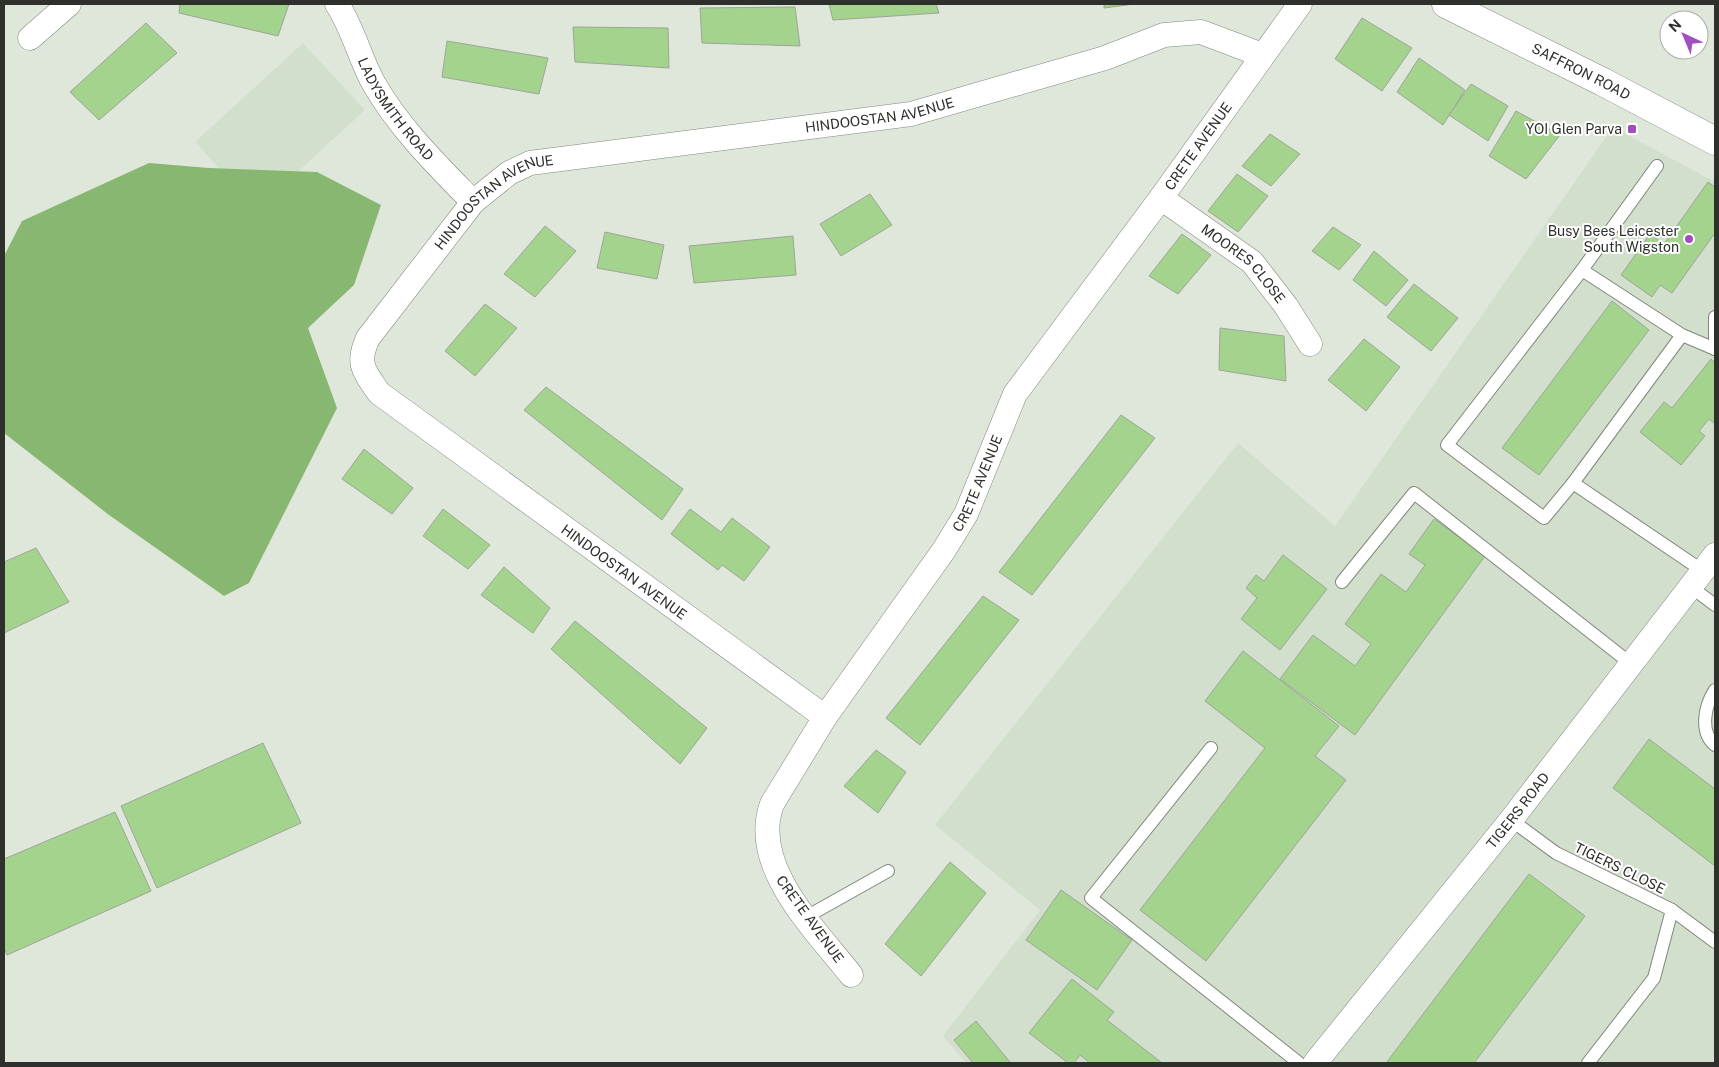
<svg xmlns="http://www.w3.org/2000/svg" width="1719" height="1067" font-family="'Public Sans',sans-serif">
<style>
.built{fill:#d2dfcc}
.forest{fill:#88b772}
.building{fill:#a3d38c;stroke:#9ea59a}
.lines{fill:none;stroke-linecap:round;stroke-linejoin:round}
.lane-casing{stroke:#80877c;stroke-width:14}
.street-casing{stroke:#80877c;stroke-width:25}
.secondary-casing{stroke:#80877c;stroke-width:29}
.lane{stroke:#fff;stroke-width:12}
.street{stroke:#fff;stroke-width:24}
.secondary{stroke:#fff;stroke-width:28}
.poi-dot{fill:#a14fbf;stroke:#fff;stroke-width:2}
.labels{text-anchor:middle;stroke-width:4;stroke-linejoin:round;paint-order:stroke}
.street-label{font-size:14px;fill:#2d302b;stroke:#fff}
.poi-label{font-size:14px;fill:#2d302b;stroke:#fff;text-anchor:end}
</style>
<rect width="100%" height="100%" fill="#dfe7db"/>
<g class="built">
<polygon points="303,43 365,110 257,209 195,142"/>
<polygon points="1613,127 1715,182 1715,1063 966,1063 943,1036 1040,910 935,825 1238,443 1335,526"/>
</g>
<polygon class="forest" points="149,163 209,168 317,172 381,205 354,285 308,328 337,408 249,583 224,596 109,515 4,433 4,256 22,221"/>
<g class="building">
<polygon points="180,4 289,4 278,36 179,13"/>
<polygon points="829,4 936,4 939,13 833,20"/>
<polygon points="1104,4 1134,4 1104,8"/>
<polygon points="795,7 800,46 702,43 700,8"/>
<polygon points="1362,18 1412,48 1382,91 1335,59"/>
<polygon points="146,23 177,53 99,120 70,92"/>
<polygon points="573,27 668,28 669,68 575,62"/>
<polygon points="447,41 548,58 539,94 442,77"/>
<polygon points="1419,58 1465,90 1443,125 1397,92"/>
<polygon points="1471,84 1508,106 1488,141 1449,115"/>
<polygon points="1516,111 1560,135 1526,179 1489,156"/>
<polygon points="1270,134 1300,154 1271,186 1242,166"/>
<polygon points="1237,174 1268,196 1238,232 1208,211"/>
<polygon points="1708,182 1715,187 1715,233 1672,293 1660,285 1652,297 1621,275 1650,234 1664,244"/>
<polygon points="870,194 892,225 841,256 820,224"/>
<polygon points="545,226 576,251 535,297 504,274"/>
<polygon points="1333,227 1361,245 1339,270 1312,251"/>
<polygon points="605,232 664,245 657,279 597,268"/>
<polygon points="1182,234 1211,255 1178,294 1149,276"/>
<polygon points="793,236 796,275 694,283 689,246"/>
<polygon points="1374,251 1408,280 1386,306 1353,280"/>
<polygon points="1414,284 1458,318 1431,351 1387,317"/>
<polygon points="1612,301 1649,330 1539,475 1502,448"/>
<polygon points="485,304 517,328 475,376 445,351"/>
<polygon points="1220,328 1284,336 1286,381 1219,370"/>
<polygon points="1364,339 1400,367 1366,411 1328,380"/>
<polygon points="1711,359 1715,363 1715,424 1709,419 1699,431 1705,436 1681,465 1640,432 1664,402 1672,408"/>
<polygon points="546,387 683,489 662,520 524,410"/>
<polygon points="1121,415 1155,438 1032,595 999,572"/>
<polygon points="364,449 413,488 392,514 342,479"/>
<polygon points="443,509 490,545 468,569 423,536"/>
<polygon points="690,509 721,532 732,518 770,547 744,581 722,565 718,570 671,534"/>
<polygon points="1434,519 1485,556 1355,735 1280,679 1313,635 1355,666 1371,644 1345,624 1381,574 1406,592 1425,565 1409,554"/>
<polygon points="36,548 69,602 4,633 4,562"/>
<polygon points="1283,555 1327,589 1280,650 1241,619 1257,598 1246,588 1256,575 1264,581"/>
<polygon points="504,567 550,608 533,633 481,595"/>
<polygon points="983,596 1019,620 920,745 886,718"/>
<polygon points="575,621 707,728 680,764 551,649"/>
<polygon points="1243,651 1339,726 1315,756 1346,780 1206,961 1140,910 1265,748 1205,701"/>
<polygon points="1649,739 1715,789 1715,866 1613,788"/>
<polygon points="263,743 301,823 157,888 121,806"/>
<polygon points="876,750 906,772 878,813 844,786"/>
<polygon points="115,812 151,891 7,955 4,948 4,859"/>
<polygon points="950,862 986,893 921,976 885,944"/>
<polygon points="1529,874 1585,916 1474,1063 1386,1063"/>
<polygon points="1061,890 1132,940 1097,990 1026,940"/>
<polygon points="1072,979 1114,1012 1107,1020 1162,1063 1090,1063 1080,1055 1074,1063 1068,1063 1029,1033"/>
<polygon points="976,1021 1010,1062 1009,1063 973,1063 954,1040"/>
</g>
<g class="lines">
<g class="lane-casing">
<g id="lane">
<polyline points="1582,270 1657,166"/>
<polyline points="1682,335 1582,270 1447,445 1544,518 1573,483 1682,335 1715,349"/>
<polyline points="1715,349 1715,317"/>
<polyline points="1573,483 1703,571"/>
<polyline points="1342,582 1414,493 1630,663"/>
<polyline points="1691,587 1715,605"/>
<path d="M1715,690C1705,705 1699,732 1715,745"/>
<polyline points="1211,748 1091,898 1299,1063"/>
<polyline points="1511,820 1556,853 1672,910 1715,942"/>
<polyline points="806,917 888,871"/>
<polyline points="1588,1063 1654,978 1672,910"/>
</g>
</g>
<g class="street-casing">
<g id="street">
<path id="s1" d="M337,4C353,28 360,59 374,84C400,129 437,165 473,202"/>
<polyline points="30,38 69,4"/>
<path id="s2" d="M1161,198L1252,262L1286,306L1310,344"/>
<path id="s3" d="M825,717L379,393C364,371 356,364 368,338L473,202L509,173L530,163L911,114L1105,58L1164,35L1201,32L1262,55"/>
<path id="s4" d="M851,975C816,930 749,866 772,804L825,717L944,550L966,514L1015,394L1161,198L1300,4"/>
<path id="s5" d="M1315,1063L1511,820L1715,555"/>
</g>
</g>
<g class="secondary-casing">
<g id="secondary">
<path id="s6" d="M1446,4L1603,82L1715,141"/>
</g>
</g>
<use href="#lane" class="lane"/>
<use href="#street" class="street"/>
<use href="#secondary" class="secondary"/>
</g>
<g class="poi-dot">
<rect x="1627" y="124" width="10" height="10" rx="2.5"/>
<circle cx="1689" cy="239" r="5"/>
</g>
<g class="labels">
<g class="street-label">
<text dy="5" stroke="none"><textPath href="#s6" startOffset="151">SAFFRON ROAD</textPath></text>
<text dy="5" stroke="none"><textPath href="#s1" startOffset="121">LADYSMITH ROAD</textPath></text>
<text dy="5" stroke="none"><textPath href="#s3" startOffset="1206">HINDOOSTAN AVENUE</textPath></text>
<text dy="5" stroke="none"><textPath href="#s4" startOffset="984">CRETE AVENUE</textPath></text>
<text dy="5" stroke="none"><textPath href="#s3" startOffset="801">HINDOOSTAN AVENUE</textPath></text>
<text dy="5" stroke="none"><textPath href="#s2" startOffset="106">MOORES CLOSE</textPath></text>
<text dy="5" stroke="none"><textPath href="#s4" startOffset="579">CRETE AVENUE</textPath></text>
<text transform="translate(624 572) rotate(36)" y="5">HINDOOSTAN AVENUE</text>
<text dy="5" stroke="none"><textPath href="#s5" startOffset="324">TIGERS ROAD</textPath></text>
<text transform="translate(1620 868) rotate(26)" y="5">TIGERS CLOSE</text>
<text transform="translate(810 919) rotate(54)" y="5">CRETE AVENUE</text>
</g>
<g class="poi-label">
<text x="1622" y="134">YOI Glen Parva</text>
<text x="1679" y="236">Busy Bees Leicester<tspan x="1679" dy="16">South Wigston</tspan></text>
</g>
</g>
<rect width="1719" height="1067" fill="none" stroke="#2d302b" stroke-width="10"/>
<g transform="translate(1684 35) rotate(316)"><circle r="24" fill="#ffffff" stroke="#abacaa"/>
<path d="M0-4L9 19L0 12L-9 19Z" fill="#a14fbf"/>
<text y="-8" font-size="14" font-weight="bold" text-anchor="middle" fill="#2d302b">N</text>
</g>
</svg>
